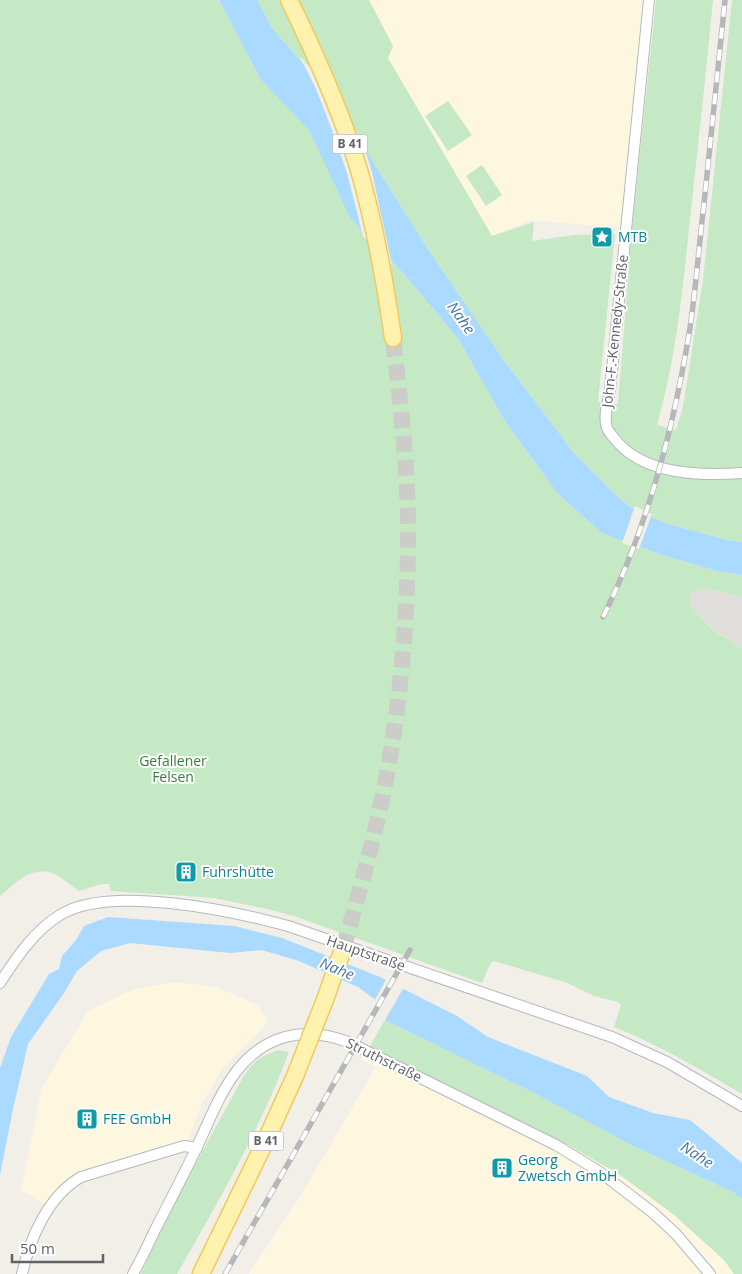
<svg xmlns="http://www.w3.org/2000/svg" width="742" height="1274" font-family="'Open Sans',sans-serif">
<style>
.commercial{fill:#fef7e0}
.industrial{fill:#e0deda}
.green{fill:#c5e8c5}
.water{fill:#aadaff}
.pier{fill:#f1efe8}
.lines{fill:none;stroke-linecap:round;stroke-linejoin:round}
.primary-tunnel{stroke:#ccccc8;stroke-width:16;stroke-dasharray:16 8;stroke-linecap:butt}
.street-casing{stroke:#b5b8bc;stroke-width:12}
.primary-casing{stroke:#f2c960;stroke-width:19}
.street{stroke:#fff;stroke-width:10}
.primary{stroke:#fff2af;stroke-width:16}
.rail-casing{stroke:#b6b7b8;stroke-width:5.5}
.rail{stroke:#fff;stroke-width:4;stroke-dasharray:11;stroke-linecap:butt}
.primary-bridge-casing{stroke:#f2c960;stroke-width:19;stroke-linecap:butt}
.primary-bridge{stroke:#fff2af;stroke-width:16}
.labels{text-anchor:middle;stroke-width:4;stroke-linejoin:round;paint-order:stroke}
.shield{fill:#fff;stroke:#8f9295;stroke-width:1}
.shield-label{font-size:12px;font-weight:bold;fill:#5f6368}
.culture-label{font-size:14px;fill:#0d838f;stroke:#fff;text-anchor:start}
.street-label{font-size:14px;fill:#5f6368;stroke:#fff}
.park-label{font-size:14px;fill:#348238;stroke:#fff}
.water-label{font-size:15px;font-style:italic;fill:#4174aa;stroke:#fff}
</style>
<rect width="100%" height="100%" fill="#f1efe8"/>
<g class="commercial">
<polygon points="369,0 656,0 632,229 532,220 492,236 388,58 393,46"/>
<polygon points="173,982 217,987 257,1005 269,1021 223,1068 203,1101 188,1140 69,1179 44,1204 21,1190 42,1088 88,1011 134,989"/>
<polygon points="369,1048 570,1146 620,1175 673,1214 724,1260 734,1274 249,1274 300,1197 376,1067 362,1060"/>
</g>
<polygon class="industrial" points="704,588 742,597 742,648 713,629 691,606 690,593"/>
<g class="green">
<path d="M0,0H219L261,80L309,129L350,218L405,275L459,340L503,418L557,493L602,533L662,555L717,571L742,575V597L704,588L690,593L691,606L712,629L742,648V1094C700,1069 659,1045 614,1027L621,1005L618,1002L594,996L565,982L494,961L490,964L482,983L294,916L267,909L214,898L111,891L109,884H102L79,891C70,885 59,874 48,872C30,867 13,885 0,896Z"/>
<path d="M257,0H369L393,46L388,58L492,236L534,222L532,241L574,235L615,234L598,402L618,404L632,229L656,0H713C706,73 698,146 690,219C683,288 676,358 657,425L676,430L683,407L703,280L732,0H742V542L727,540L665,523L632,508L619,498L574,453L503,359L429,251L335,101L272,28Z"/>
<polygon points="448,101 472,135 448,151 425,116"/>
<polygon points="482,165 502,195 486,206 466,176"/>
<polygon points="385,1020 536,1094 633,1146 733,1192 742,1199 742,1274 734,1274 724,1260 673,1214 620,1175 570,1146 369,1048"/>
<path d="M278,1050L289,1052C260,1130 218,1202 177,1274H141L174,1203L242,1079C253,1061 258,1058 278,1050Z"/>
</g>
<g class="water">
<polygon points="219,0 257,0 272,28 335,101 429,251 503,359 574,453 619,498 632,508 665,523 727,540 742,542 742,575 717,571 662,555 602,533 557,493 503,418 459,340 405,275 350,218 309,130 261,80"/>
<polygon points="108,917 234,926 282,938 380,977 457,1016 488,1037 587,1076 609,1097 653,1113 690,1120 742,1163 742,1199 733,1192 633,1146 536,1094 385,1020 388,1009 358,987 299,961 262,950 230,953 130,943 101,951 77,971 64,993 28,1044 13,1109 0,1175 0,1068 11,1037 49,974 59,969 62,956 76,940 84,926"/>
</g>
<g class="pier">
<polygon points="299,55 337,99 362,140 372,172 392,265 363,236 347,173 331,128 316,89"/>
<polygon points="635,506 652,514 639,549 622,543"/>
<polygon points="387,978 404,987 384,1022 383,1020 385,1010 374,1001"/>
</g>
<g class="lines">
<path class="primary-tunnel" d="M343,949C360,890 377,830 388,769C401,695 407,620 408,546C409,476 401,407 393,338"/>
<g class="street-casing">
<g id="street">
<path d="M649,0L610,390C608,402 603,417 607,428C608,431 612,435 614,438C642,475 700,476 742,473"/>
<path d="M0,983C16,958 34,931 60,915C109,884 233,911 288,926L612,1037L667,1062L742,1106"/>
<path d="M22,1274C30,1238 48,1196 81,1177L184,1146L197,1148"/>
<path d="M133,1274C141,1260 148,1245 155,1230C169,1203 183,1176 196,1149C217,1105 233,1052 285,1037C307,1031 327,1034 348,1042L556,1145L600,1172L652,1212L675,1233L710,1274"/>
</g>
</g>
<g class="primary-casing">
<g id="primary">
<path d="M289,0C316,55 341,111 359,170C375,225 385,281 393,338"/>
<polyline points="201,1274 266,1140 295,1076"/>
</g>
</g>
<use href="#street" class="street"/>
<use href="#primary" class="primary"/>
<g class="rail-casing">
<g id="rail">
<path d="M603,617C648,527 674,427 690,328C696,287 699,245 704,204C711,136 718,68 725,0"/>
<polyline points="225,1274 410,950"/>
</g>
</g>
<use href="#rail" class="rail"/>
<g class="primary-bridge-casing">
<polyline id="primary-bridge" points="295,1076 326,997 343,949"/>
</g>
<use href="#primary-bridge" class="primary-bridge"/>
</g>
<defs>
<g id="sight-square" transform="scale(1.125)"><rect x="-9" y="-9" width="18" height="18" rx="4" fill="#0f9aa8" stroke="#fff"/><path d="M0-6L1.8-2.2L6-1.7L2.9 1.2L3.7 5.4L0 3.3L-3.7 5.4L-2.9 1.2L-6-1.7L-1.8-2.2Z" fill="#fff"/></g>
<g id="building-square" transform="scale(1.125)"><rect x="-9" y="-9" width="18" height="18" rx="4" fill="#0f9aa8" stroke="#fff"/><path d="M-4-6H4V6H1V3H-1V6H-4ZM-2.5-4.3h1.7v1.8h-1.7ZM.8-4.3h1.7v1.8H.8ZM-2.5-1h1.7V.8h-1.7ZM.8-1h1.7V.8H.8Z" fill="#fff"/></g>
</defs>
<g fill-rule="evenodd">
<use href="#sight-square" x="602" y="237"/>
<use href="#building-square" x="186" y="872"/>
<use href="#building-square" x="87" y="1119"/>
<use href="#building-square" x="502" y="1168"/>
</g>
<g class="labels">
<g class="shield">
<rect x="332.5" y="134.5" width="35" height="19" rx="4"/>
<rect x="248.5" y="1131.5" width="35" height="19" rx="4"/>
</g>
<g class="shield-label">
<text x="350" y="148">B 41</text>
<text x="266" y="1145">B 41</text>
</g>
<g class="culture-label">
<text x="618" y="242">MTB</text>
<text x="202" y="877">Fuhrshütte</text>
<text x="103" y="1124">FEE GmbH</text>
<text x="518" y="1165">Georg<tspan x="518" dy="16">Zwetsch GmbH</tspan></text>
</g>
<g class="street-label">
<text transform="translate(615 331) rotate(-84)" y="5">John-F.-Kennedy-Straße</text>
<text transform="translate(366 953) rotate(19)" y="5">Hauptstraße</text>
<text transform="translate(384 1060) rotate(26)" y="5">Struthstraße</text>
</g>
<g class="park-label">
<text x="173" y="766">Gefallener<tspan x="173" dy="16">Felsen</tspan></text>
</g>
<g class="water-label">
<text transform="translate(461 318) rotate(55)" y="5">Nahe</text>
<text transform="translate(337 969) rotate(22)" y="5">Nahe</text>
<text transform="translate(697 1155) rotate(33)" y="5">Nahe</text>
</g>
</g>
<path d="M12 1254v8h91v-8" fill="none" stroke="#5f6368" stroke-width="2.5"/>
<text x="20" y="1254" font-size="15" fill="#5f6368" stroke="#ffffff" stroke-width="4" paint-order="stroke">50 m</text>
</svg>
